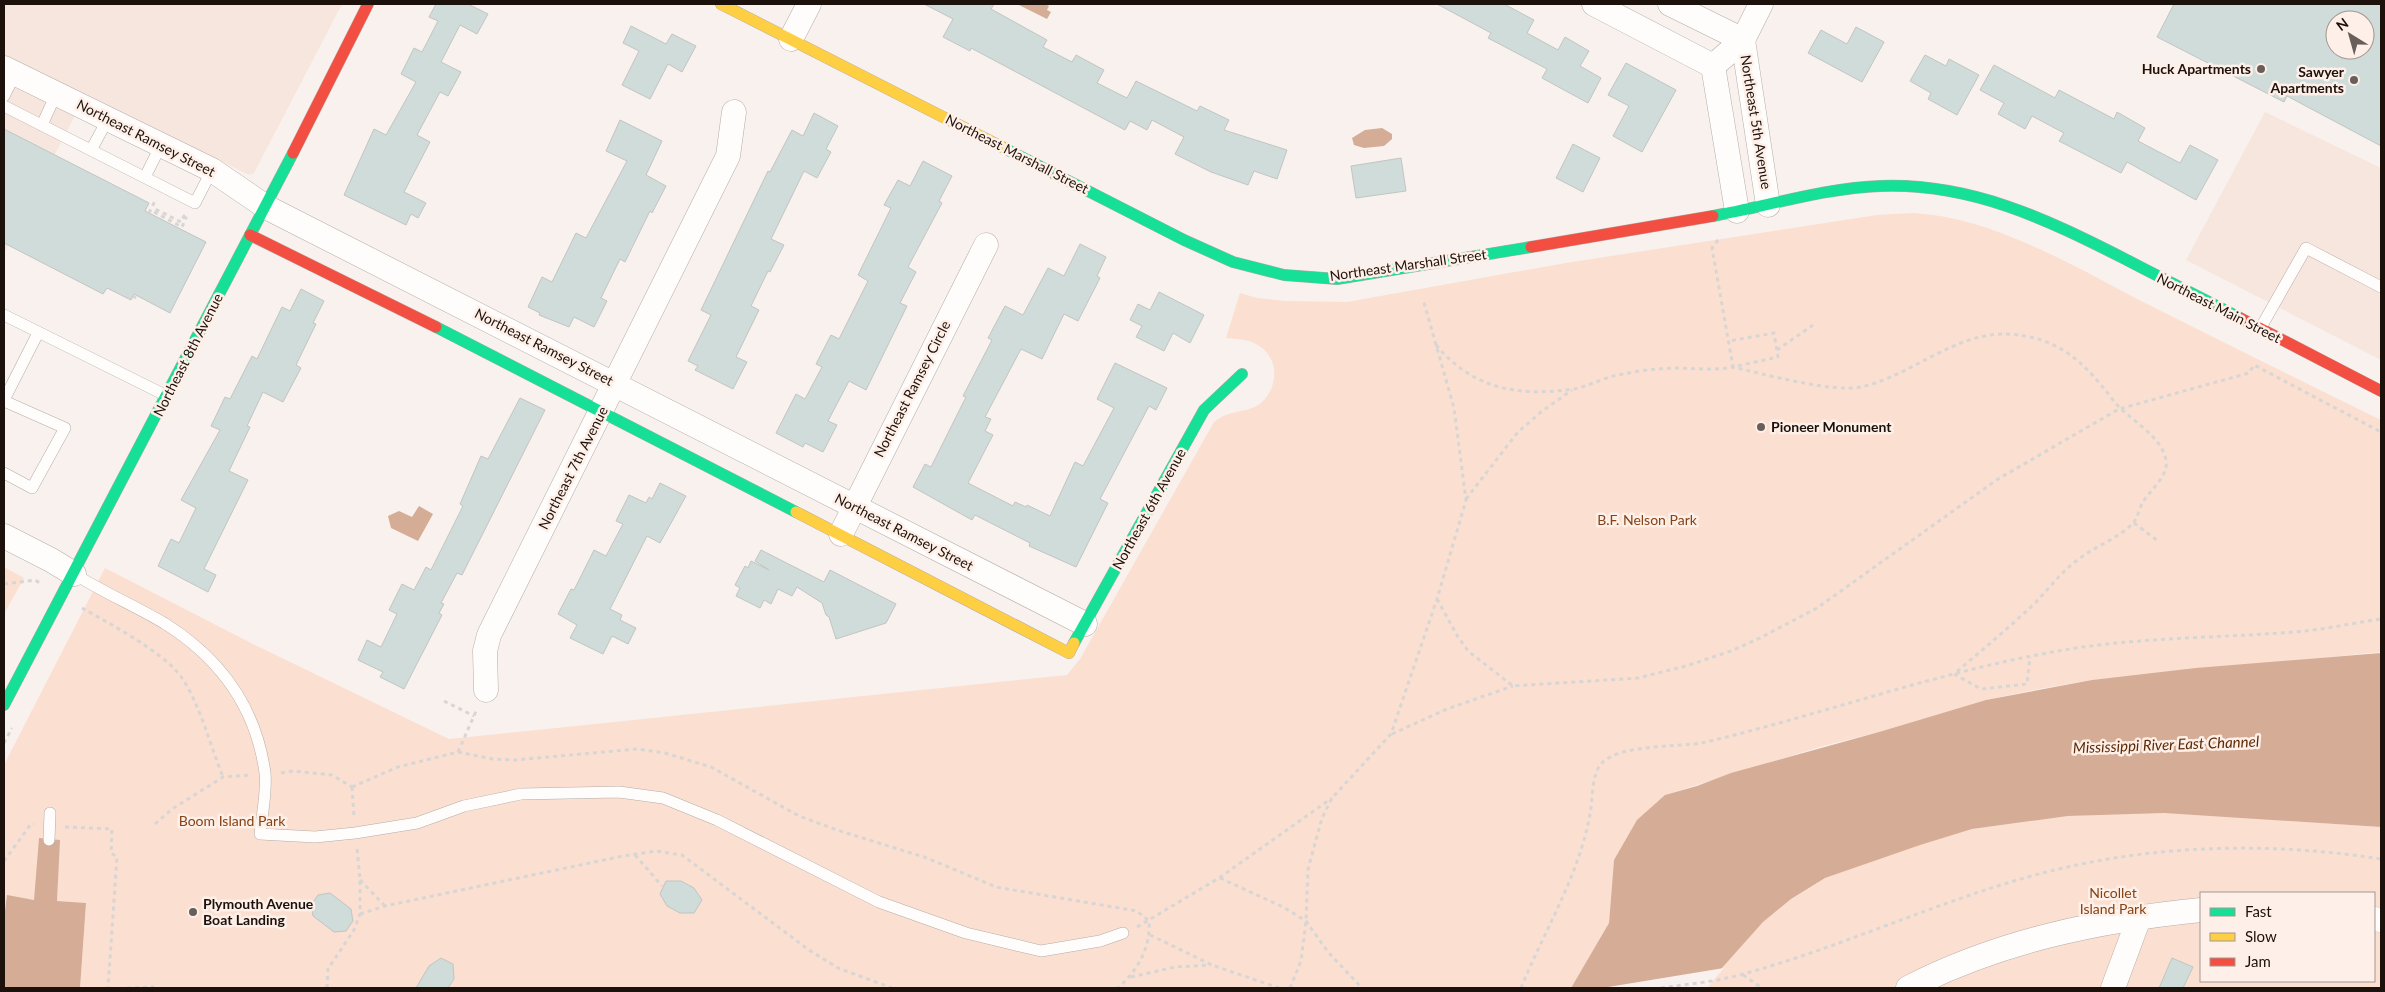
<svg xmlns="http://www.w3.org/2000/svg" width="2385" height="992" font-family="Lato,sans-serif">
<style>
.built{fill:#f7e6dd}
.green{fill:#fbdfd1;fill-rule:evenodd}
.water{fill:#d5ac96}
.pier{fill:#f9f1ed}
.building{fill:#cfdcd9;stroke:#c1c5c3;fill-rule:evenodd}
.lines{fill:none;stroke-linecap:round;stroke-linejoin:round}
.lane-casing{stroke:#b5aca7;stroke-width:12}
.street-casing{stroke:#b5aca7;stroke-width:25}
.fast-casing{stroke:#b5aca7;stroke-width:12}
.slow-casing{stroke:#b5aca7;stroke-width:12}
.jam-casing{stroke:#b5aca7;stroke-width:12}
.path{stroke:#d8d6d4;stroke-width:3;stroke-dasharray:4 4;stroke-linecap:butt}
.lane{stroke:#fefdfc;stroke-width:11}
.street{stroke:#fefdfc;stroke-width:24}
.fast{stroke:#16e098;stroke-width:11}
.slow{stroke:#ffcf43;stroke-width:11}
.jam{stroke:#f24e42;stroke-width:11}
.poi-dot{fill:#695f5a;stroke:#fef0e8;stroke-width:2}
.labels{text-anchor:middle;stroke-width:5;stroke-linejoin:round;paint-order:stroke}
.poi-label{font-size:14px;font-weight:bold;fill:#1c110b;stroke:#fef0e8;text-anchor:end}
.street-label{font-size:14px;fill:#1c110b;stroke:#fef0e8}
.park-label{font-size:14px;fill:#874215;stroke:#fef0e8}
.water-label{font-size:15px;font-style:italic;fill:#5c2905;stroke:#fef0e8}
</style>
<rect width="100%" height="100%" fill="#f9f1ed"/>
<g class="built">
<polygon points="4,4 342,4 254,173 249,175 86,94 4,253"/>
<polygon points="2265,112 2381,168 2381,360 2186,260"/>
</g>
<g class="green">
<path d="M1914,213C1997,218 2080,270 2153,307C2229,345 2305,383 2381,420V652L2092,680L2039,689L1986,700L1879,732L1823,746L1665,795L1614,860L1609,923L1571,988H80L86,903L57,901L59,840L39,839L35,900L7,896L4,918V765L105,568L249,642L449,739L1067,675L1080,659L1214,422C1230,409 1246,414 1261,403C1280,386 1279,356 1256,344C1247,339 1236,339 1226,338L1240,293L1257,298L1285,301L1347,302L1566,263L1877,215Z"/>
<polygon points="4,567 24,578 4,614"/>
<path d="M2164,812L2381,827V988H1703L1763,922L1791,899L1825,878L1920,844L1972,829L2068,816ZM2201,893H2374V981H2201Z"/>
</g>
<g class="water">
<polygon points="1045,4 1049,6 1047,10 1051,12 1047,19 1019,5"/>
<polygon points="1382,128 1392,134 1392,139 1384,146 1364,148 1354,145 1352,138 1365,130"/>
<polygon points="419,506 433,514 418,541 391,528 388,516 399,511 412,517"/>
<polygon points="2381,653 2381,827 2164,813 2068,816 1972,829 1920,845 1825,878 1791,899 1763,922 1704,988 1571,988 1609,923 1614,860 1637,820 1665,795 1697,786 1731,773 1879,732 1986,700 2092,680 2196,668"/>
<polygon points="39,838 60,840 57,901 86,903 80,988 4,988 4,918 7,895 34,900"/>
</g>
<polygon class="pier" points="1724,968 1707,988 1602,988"/>
<g class="building">
<polygon points="436,4 468,4 488,14 477,34 460,25 441,62 461,72 448,96 440,92 417,135 430,142 404,192 426,203 418,218 411,214 406,225 344,195 374,129 386,135 416,82 401,74 414,48 422,52 438,21 429,17"/>
<polygon points="924,4 994,4 991,9 1047,40 1043,47 1072,62 1076,55 1104,70 1097,83 1127,98 1136,81 1197,111 1200,106 1229,120 1224,130 1287,150 1277,179 1254,171 1248,185 1211,172 1175,154 1184,137 1152,120 1147,130 1130,121 1125,130 971,48 970,51 943,37 953,19"/>
<polygon points="1437,4 1504,4 1534,20 1527,33 1558,50 1565,37 1589,51 1580,66 1601,78 1588,103 1542,78 1547,69 1488,38 1491,33"/>
<path d="M2174,4H2381V146L2287,96L2284,102L2157,37ZM2335,20H2365V50H2335Z"/>
<polygon points="631,26 666,44 672,34 696,46 682,72 668,64 650,99 622,85 639,51 623,43"/>
<polygon points="1856,27 1884,42 1862,82 1808,53 1821,30 1847,44"/>
<polygon points="1925,55 1946,66 1949,59 1979,75 1957,115 1928,99 1931,93 1910,81"/>
<polygon points="1626,63 1676,90 1642,152 1613,136 1629,106 1608,95"/>
<polygon points="1994,65 2055,98 2059,90 2114,119 2117,112 2145,128 2138,141 2180,163 2190,145 2218,160 2196,200 2127,162 2121,173 2059,141 2064,133 2032,116 2025,129 1998,114 2004,103 1980,90"/>
<polygon points="814,113 838,126 826,149 831,152 817,178 804,171 771,239 784,245 770,272 768,271 751,306 759,310 736,357 747,362 733,389 695,370 698,366 688,361 711,315 701,310 768,171 770,172 792,130 803,136"/>
<polygon points="620,120 662,141 646,175 666,186 652,213 650,211 625,262 620,259 601,298 607,301 594,327 574,317 569,327 539,315 540,313 528,307 542,277 552,282 576,233 586,238 627,161 606,151"/>
<polygon points="4,129 149,203 145,211 206,242 170,313 134,294 131,300 107,288 103,294 4,243"/>
<polygon points="1573,144 1600,158 1583,192 1556,178"/>
<polygon points="1401,158 1406,191 1356,198 1351,166"/>
<polygon points="923,161 952,176 939,201 942,203 908,267 916,272 900,303 907,306 866,390 849,381 828,421 837,425 823,452 805,443 803,447 776,433 796,394 805,399 822,367 816,364 831,335 839,339 868,281 858,275 891,208 884,205 898,180 910,186"/>
<polygon points="1080,244 1106,257 1097,276 1100,278 1078,321 1064,314 1042,359 1021,349 985,417 991,419 985,431 993,435 968,483 1013,506 1015,502 1026,507 1027,505 1050,516 1075,462 1083,466 1114,408 1097,399 1115,363 1167,388 1156,410 1149,406 1100,499 1108,503 1076,567 1029,546 1030,543 975,515 972,520 913,487 925,464 931,467 966,397 963,396 992,340 988,338 1005,306 1023,315 1048,268 1064,276"/>
<polygon points="301,289 324,301 313,323 316,324 296,365 301,368 283,402 263,392 247,426 250,427 229,471 248,480 204,569 216,575 208,592 158,566 171,539 179,543 196,508 181,500 220,430 211,426 225,397 230,399 252,356 257,359 282,307 290,311"/>
<polygon points="1159,292 1204,315 1190,343 1173,333 1164,351 1136,337 1142,326 1130,320 1138,304 1150,310"/>
<polygon points="520,398 545,410 462,575 457,573 441,603 444,604 439,613 442,615 404,689 380,677 383,672 358,660 367,640 381,647 397,614 389,610 402,584 414,590 426,567 431,570 463,506 460,504 481,456 488,459"/>
<polygon points="660,483 686,496 660,543 647,536 610,609 622,615 620,620 636,628 628,644 612,636 603,654 570,638 577,625 558,614 571,589 574,590 594,550 606,556 623,524 616,521 629,495 646,503 649,497 652,499"/>
<polygon points="761,550 824,582 830,570 896,604 886,623 836,639 829,617 826,615 822,603 797,587 792,596 778,589 771,604 764,600 760,608 736,596 740,588 735,585 745,566 748,568 751,561 769,570 755,561"/>
<polygon points="666,881 681,881 694,888 702,900 694,913 680,913 667,906 660,894"/>
<polygon points="330,893 351,909 353,921 346,931 334,932 313,916 311,905 318,895"/>
<polygon points="441,958 453,964 454,979 448,988 416,988 429,966"/>
<polygon points="2172,958 2193,967 2183,988 2159,988"/>
</g>
<g class="lines">
<g class="lane-casing">
<g id="lane">
<polyline points="4,96 15,74"/>
<polyline points="4,106 195,203 212,170"/>
<polyline points="42,125 56,94"/>
<polyline points="91,150 108,119"/>
<polyline points="145,177 161,145"/>
<polyline points="4,315 167,396"/>
<polyline points="2260,329 2306,248 2381,287"/>
<polyline points="4,400 38,333"/>
<polyline points="4,401 65,428 32,488 4,473"/>
<path d="M74,574C103,592 135,606 164,623C220,658 256,707 265,773C267,792 262,814 260,834L315,837L355,833L417,823L464,806L521,794L619,792L663,798L717,820L879,902L966,933L1041,951L1100,941L1123,933"/>
<polyline points="49,840 50,813"/>
</g>
</g>
<g class="street-casing">
<g id="street">
<polyline points="1594,4 1713,66"/>
<polyline points="1670,4 1743,40"/>
<polyline points="791,39 809,4"/>
<polyline points="1743,40 1768,205"/>
<polyline points="1713,66 1737,211"/>
<polyline points="1713,66 1743,40 1761,4"/>
<polyline points="4,68 212,170 266,207 1085,624"/>
<polyline points="841,534 986,245"/>
<polyline points="4,536 51,560 74,574"/>
<polyline points="486,690 485,651 489,635 728,156 734,112"/>
<polyline points="2374,919 2381,920"/>
<path d="M1908,988C1999,941 2100,920 2201,910"/>
<polyline points="2113,988 2139,918"/>
</g>
</g>
<g class="fast-casing">
<g id="fast">
<polyline points="1002,147 1184,240 1233,262 1284,275 1337,279 1531,247"/>
<path d="M1713,216C1769,206 1824,188 1881,186C1972,183 2046,219 2125,259C2163,279 2202,298 2240,318"/>
<polyline points="436,327 796,512"/>
<polyline points="1074,643 1204,410 1242,374"/>
<polyline points="4,705 293,153"/>
</g>
</g>
<g class="slow-casing">
<g id="slow">
<polyline points="721,4 1002,147"/>
<polyline points="796,512 1069,653 1074,643"/>
</g>
</g>
<g class="jam-casing">
<g id="jam">
<polyline points="293,153 368,4"/>
<polyline points="250,235 436,327"/>
<polyline points="1531,247 1713,216"/>
<polyline points="2240,318 2381,391"/>
</g>
</g>
<g class="path">
<polyline points="149,213 155,201"/>
<polyline points="183,216 184,216 181,222 155,209 154,212 182,227 186,218 185,217"/>
<polyline points="1718,240 1712,248 1733,367 1778,357 1774,333 1729,341"/>
<polyline points="133,296 136,298"/>
<path d="M1436,345C1473,389 1518,397 1573,389C1586,387 1599,380 1613,376C1627,373 1643,370 1658,369C1683,366 1709,372 1733,367C1763,374 1833,393 1861,387C1911,376 1955,332 2008,334C2059,337 2084,362 2113,400C2127,419 2161,434 2166,460C2169,476 2150,490 2143,502C2139,508 2138,518 2133,523C2118,539 2095,546 2079,559C2062,571 2050,587 2036,602C2010,627 1982,650 1954,674L1981,689L2027,684L2030,657"/>
<polyline points="1777,350 1813,325"/>
<polyline points="1466,499 1518,432 1541,412 1572,390"/>
<polyline points="2134,523 2158,541"/>
<polyline points="4,584 35,580 40,583"/>
<polyline points="1437,599 1458,637 1468,651 1513,686 1638,678 1686,666 1731,651 1760,638 1817,608 1998,479 2119,409 2249,373 2254,365 2381,432"/>
<path d="M82,608C110,624 164,652 182,678C201,707 210,745 223,777"/>
<polyline points="444,701 474,716"/>
<polyline points="1392,734 1447,709 1513,686"/>
<polyline points="4,743 12,728"/>
<polyline points="458,752 477,709"/>
<polyline points="281,773 293,771 332,775 352,787"/>
<path d="M352,787L398,767L458,752L493,759L515,760L637,749L665,753L711,767L799,816L837,830L927,858L996,887L1137,911L1149,921C1151,948 1137,971 1118,988"/>
<polyline points="352,787 354,817"/>
<polyline points="155,824 172,809 223,777 250,775"/>
<polyline points="65,827 112,829 111,853 117,857 108,988"/>
<polyline points="635,855 662,886"/>
<polyline points="4,861 31,824 34,824"/>
<polyline points="1220,878 1283,907 1306,921 1328,952 1362,988"/>
<polyline points="360,880 385,906"/>
<polyline points="360,914 385,906 623,856 656,851 682,855 809,950 838,968 892,988"/>
<polyline points="1137,927 1219,878 1332,798"/>
<polyline points="1150,935 1212,965 1279,988"/>
<polyline points="1743,975 1762,988"/>
<polyline points="1131,977 1175,967 1211,965"/>
<polyline points="127,988 154,987"/>
<polyline points="327,988 328,969 354,930 360,914 360,880 357,848"/>
<polyline points="1290,988 1301,961 1306,921 1308,869 1322,818 1332,798 1391,734 1437,599 1466,500 1454,408 1423,299"/>
<path d="M1521,988C1544,931 1579,876 1590,814C1593,799 1591,776 1601,764C1619,743 1680,748 1706,742C1828,713 1946,669 2070,649C2144,637 2219,638 2294,632C2323,630 2352,623 2381,619"/>
<path d="M1661,988C1688,984 1716,982 1743,974C1835,949 1923,908 2014,881C2133,845 2259,840 2381,859"/>
</g>
<use href="#lane" class="lane"/>
<use href="#street" class="street"/>
<use href="#fast" class="fast"/>
<use href="#slow" class="slow"/>
<use href="#jam" class="jam"/>
</g>
<g class="poi-dot">
<circle cx="2261" cy="69" r="5"/>
<circle cx="2354" cy="80" r="5"/>
<circle cx="1761" cy="427" r="5"/>
<circle cx="193" cy="912" r="5"/>
</g>
<g class="labels">
<g class="poi-label">
<text x="2251" y="74">Huck Apartments</text>
<text x="2344" y="77">Sawyer<tspan x="2344" dy="16">Apartments</tspan></text>
<text x="1771" y="432" text-anchor="start">Pioneer Monument</text>
<text x="203" y="909" text-anchor="start">Plymouth Avenue<tspan x="203" dy="16">Boat Landing</tspan></text>
</g>
<g class="street-label">
<text transform="translate(1756 122) rotate(81)" y="5">Northeast 5th Avenue</text>
<text transform="translate(146 138) rotate(27)" y="5">Northeast Ramsey Street</text>
<text transform="translate(1017 154) rotate(27)" y="5">Northeast Marshall Street</text>
<text transform="translate(1408 265) rotate(-8)" y="5">Northeast Marshall Street</text>
<text transform="translate(2219 308) rotate(27)" y="5">Northeast Main Street</text>
<text transform="translate(544 347) rotate(27)" y="5">Northeast Ramsey Street</text>
<text transform="translate(188 355) rotate(-63)" y="5">Northeast 8th Avenue</text>
<text transform="translate(912 389) rotate(-63)" y="5">Northeast Ramsey Circle</text>
<text transform="translate(573 468) rotate(-63)" y="5">Northeast 7th Avenue</text>
<text transform="translate(1149 509) rotate(-61)" y="5">Northeast 6th Avenue</text>
<text transform="translate(904 532) rotate(27)" y="5">Northeast Ramsey Street</text>
</g>
<g class="park-label">
<text x="1647" y="525">B.F. Nelson Park</text>
<text x="232" y="826">Boom Island Park</text>
<text x="2113" y="898">Nicollet<tspan x="2113" dy="16">Island Park</tspan></text>
</g>
<g class="water-label">
<text transform="translate(2166 745) rotate(-2)" y="5">Mississippi River East Channel</text>
</g>
</g>
<rect width="2385" height="992" fill="none" stroke="#1c110b" stroke-width="10"/>
<rect x="2200" y="892" width="175" height="90" fill="#fef0e8" stroke="#a49790"/>
<rect x="2210" y="908" width="25" height="8" fill="#16e098" stroke="#a49790"/>
<text x="2245" y="917" font-size="15" fill="#1c110b">Fast</text>
<rect x="2210" y="933" width="25" height="8" fill="#ffcf43" stroke="#a49790"/>
<text x="2245" y="942" font-size="15" fill="#1c110b">Slow</text>
<rect x="2210" y="958" width="25" height="8" fill="#f24e42" stroke="#a49790"/>
<text x="2245" y="967" font-size="15" fill="#1c110b">Jam</text>
<g transform="translate(2350 35) rotate(323)"><circle r="24" fill="#fef0e8" stroke="#a49790"/>
<path d="M0-4L9 19L0 12L-9 19Z" fill="#695f5a"/>
<text y="-8" font-size="14" font-weight="bold" text-anchor="middle" fill="#1c110b">N</text>
</g>
</svg>
